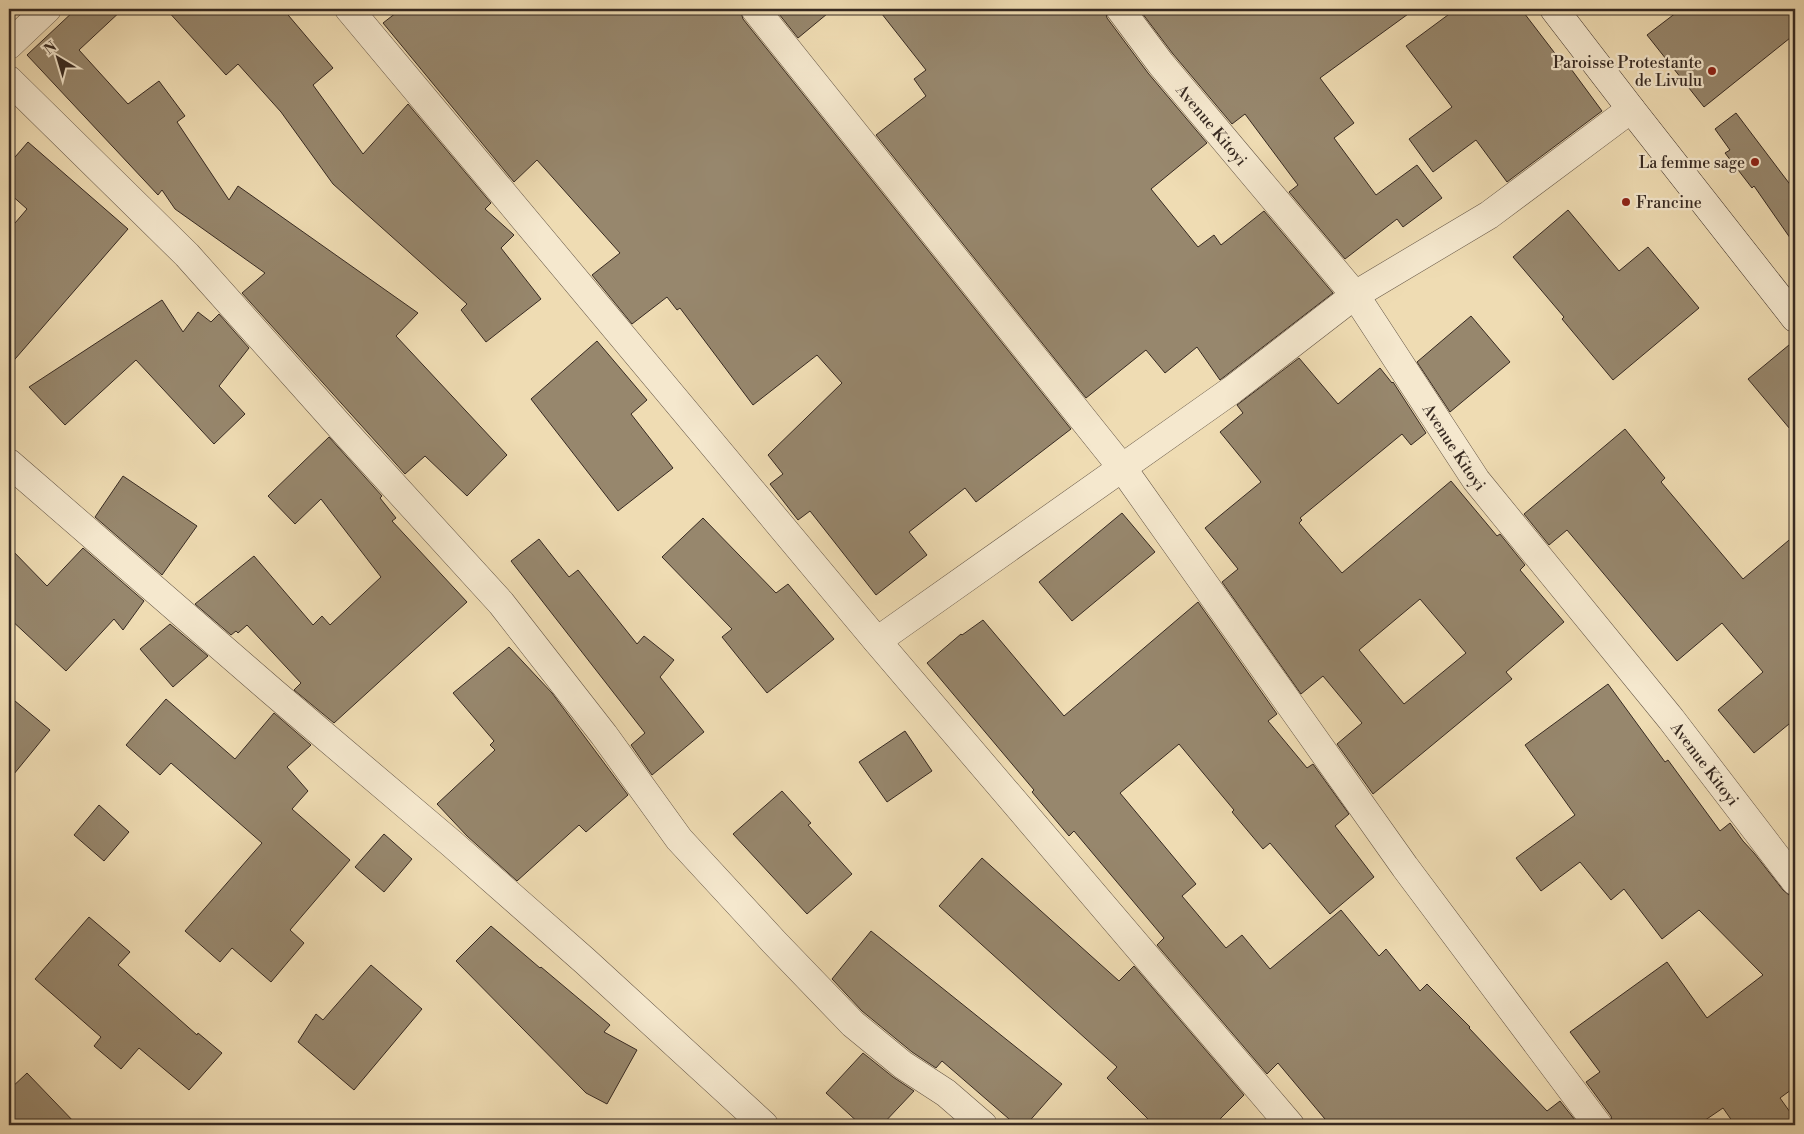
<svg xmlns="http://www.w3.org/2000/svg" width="1804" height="1134" font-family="'Libre Bodoni',serif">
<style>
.building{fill:#97876d;stroke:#372a22;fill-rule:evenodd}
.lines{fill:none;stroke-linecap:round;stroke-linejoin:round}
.street-casing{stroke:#655646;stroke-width:29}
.secondary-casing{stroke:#372a22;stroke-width:29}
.street{stroke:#f5e8ce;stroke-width:28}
.secondary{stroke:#f5e8ce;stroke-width:28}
.poi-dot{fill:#8f2418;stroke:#f5e8ce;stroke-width:2}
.labels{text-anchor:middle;stroke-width:4.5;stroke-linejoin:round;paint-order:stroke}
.poi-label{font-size:16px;fill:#372a22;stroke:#f5e8ce;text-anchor:end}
.street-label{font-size:16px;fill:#372a22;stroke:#f5e8ce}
</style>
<rect width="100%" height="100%" fill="#efdcb3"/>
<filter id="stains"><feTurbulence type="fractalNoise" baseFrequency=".004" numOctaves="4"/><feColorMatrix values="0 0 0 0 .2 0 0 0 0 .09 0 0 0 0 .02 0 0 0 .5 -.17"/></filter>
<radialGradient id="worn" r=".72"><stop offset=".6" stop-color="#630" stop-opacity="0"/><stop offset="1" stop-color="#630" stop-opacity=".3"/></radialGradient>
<g class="building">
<polygon points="76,9 123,9 79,50 128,104 159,81 185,116 177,122 229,200 238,186 418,313 396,336 507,455 467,496 425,456 405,474 242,293 265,273 175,209 162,190 158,195 27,55"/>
<polygon points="166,9 283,9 333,68 313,85 363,154 408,104 491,203 485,209 514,235 501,248 541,299 486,342 461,310 467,304 333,184 281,112 238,64 226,75"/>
<polygon points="401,9 740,9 743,19 1071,429 976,502 965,488 909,532 927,555 876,595 810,511 798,520 770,484 783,474 768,455 842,383 817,355 753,405 680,308 677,310 667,297 632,324 592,275 620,253 537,160 514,182 383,23"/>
<polygon points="775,9 833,9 798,38"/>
<polygon points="878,9 1105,9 1107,18 1148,73 1207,143 1151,189 1198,247 1214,235 1221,245 1264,211 1333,293 1220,380 1197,347 1165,373 1146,350 1086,398 876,135 926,96 914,79 926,70"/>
<polygon points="1139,9 1415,9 1320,78 1354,123 1334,138 1376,195 1417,165 1442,198 1403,227 1397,219 1345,259 1289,192 1298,185 1245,114 1232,124 1173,54"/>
<polygon points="1456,9 1521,9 1557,56 1560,54 1602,111 1507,182 1476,140 1433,172 1409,139 1452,107 1406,46"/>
<polygon points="1681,9 1795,9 1795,34 1704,107 1647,35"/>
<polygon points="1736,113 1795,191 1795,245 1754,186 1752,188 1725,153 1730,150 1715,129"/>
<polygon points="28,142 128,229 9,366 9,230 27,209 9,193 9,164"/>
<polygon points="1568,210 1619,271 1648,247 1699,308 1613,380 1562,319 1564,317 1513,257"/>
<polygon points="162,300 183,332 198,312 211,322 219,314 249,348 219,386 245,414 214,444 136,360 65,425 29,387"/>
<polygon points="1471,316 1510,362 1450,412 1417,362"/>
<polygon points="1795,340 1795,435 1748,379"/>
<polygon points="597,341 647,400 631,414 673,468 618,511 531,399"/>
<path d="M1299,358L1338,404L1380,368L1392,383L1393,382L1426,433L1411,445L1402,434L1300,518L1302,520L1299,523L1342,573L1451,481L1497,536L1500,534L1525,565L1520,570L1564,622L1506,672L1512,679L1373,794L1337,744L1362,723L1323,676L1301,694L1222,582L1238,569L1205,528L1261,482L1220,432L1243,413L1237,405ZM1420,599L1466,653L1404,704L1359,650Z"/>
<polygon points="1625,429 1665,478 1661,482 1743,579 1795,535 1795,719 1754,753 1718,710 1763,672 1722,623 1677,661 1567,530 1549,545 1524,514"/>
<polygon points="329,437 382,496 380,498 396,518 392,521 467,602 334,723 294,690 301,683 247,625 238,633 236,631 231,635 195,604 254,556 313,625 322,616 330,625 381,577 321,499 295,524 268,496"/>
<polygon points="123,476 197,526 162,575 95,517"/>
<polygon points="1122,513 1155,552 1072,621 1039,582"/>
<polygon points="703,518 776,593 788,584 834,639 767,693 722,637 732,629 662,557"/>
<polygon points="539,539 569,577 578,570 637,644 644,636 674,660 660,677 704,732 652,775 631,745 645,733 511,561"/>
<polygon points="9,547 47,586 83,548 144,601 123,630 114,619 66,671 9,618"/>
<polygon points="1198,602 1277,714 1268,721 1307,768 1313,764 1349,814 1335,826 1374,877 1330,914 1270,843 1263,849 1232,812 1234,810 1179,744 1120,793 1196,884 1182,896 1226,948 1242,935 1270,969 1341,910 1379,956 1386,949 1420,991 1427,984 1470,1027 1469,1028 1547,1111 1560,1101 1579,1125 1330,1125 1278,1063 1267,1074 1157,945 1164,938 1074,831 1069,836 1032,792 1034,790 927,663 961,634 962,635 983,620 1064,716"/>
<polygon points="170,624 208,656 173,687 140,649"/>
<polygon points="509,647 552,693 628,795 586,832 579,825 517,881 467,836 437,804 495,750 490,745 494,741 453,693"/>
<polygon points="1608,684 1665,762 1668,760 1720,831 1730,823 1743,841 1754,853 1783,890 1789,895 1795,896 1795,1087 1780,1098 1795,1119 1795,1125 1735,1125 1723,1108 1698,1125 1613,1125 1611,1116 1586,1082 1600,1072 1570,1032 1667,962 1707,1018 1763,975 1699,910 1662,939 1624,889 1611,900 1580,862 1541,891 1516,858 1575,815 1525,745"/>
<polygon points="9,696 50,730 9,780"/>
<polygon points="166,699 235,759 274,713 311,745 287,767 308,791 292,809 350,860 290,930 304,943 271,982 232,948 220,962 185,931 262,843 171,763 160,775 126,745"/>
<polygon points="905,731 932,771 887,802 859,762"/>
<polygon points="782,791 811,823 808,825 852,874 807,914 733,834"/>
<polygon points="99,805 129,832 104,861 74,835"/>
<polygon points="384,834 412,859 384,892 355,867"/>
<polygon points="982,858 1119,981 1134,966 1244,1095 1214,1125 1154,1125 1107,1078 1117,1067 939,906"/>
<polygon points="89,917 130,952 118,965 197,1035 198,1033 222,1053 189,1090 139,1048 121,1069 94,1046 101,1037 35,979"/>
<polygon points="491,926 540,968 541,967 610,1025 604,1032 637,1050 607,1104 586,1093 456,961"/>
<polygon points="871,931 1062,1084 1026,1125 1016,1125 942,1061 936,1068 912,1052 862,1011 832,979"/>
<polygon points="371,965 422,1009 354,1090 298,1042 316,1014 323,1020"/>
<polygon points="863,1053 893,1077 914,1091 882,1125 861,1125 826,1093"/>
<polygon points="27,1073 77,1125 9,1125 9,1090"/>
</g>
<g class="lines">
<g class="street-casing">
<g id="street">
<polyline points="349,9 877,641 1290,1125"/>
<polyline points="755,9 1123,469 1405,867 1598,1125"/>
<path id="s1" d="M1120,9L1161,64L1355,295L1476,480L1671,719L1795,881"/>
<polyline points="9,45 47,9"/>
<polyline points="9,80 187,255 345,432 501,603 604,735 679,839 774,942 853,1024 903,1065 946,1093 983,1125"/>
<polyline points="9,463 273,692 451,843 585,961 764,1125"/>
<polyline points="877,641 1232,390 1355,295 1489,215 1631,109"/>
</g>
</g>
<g class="secondary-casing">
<polyline id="secondary" points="1554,9 1631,109 1795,318"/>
</g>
<use href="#street" class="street"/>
<use href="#secondary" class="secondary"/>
</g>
<g class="poi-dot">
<circle cx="1712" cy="71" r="5"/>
<circle cx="1755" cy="162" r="5"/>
<circle cx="1626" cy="202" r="5"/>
</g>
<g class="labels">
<g class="poi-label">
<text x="1702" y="68">Paroisse Protestante<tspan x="1702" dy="18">de Livulu</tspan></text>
<text x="1745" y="168">La femme sage</text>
<text x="1636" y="208" text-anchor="start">Francine</text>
</g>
<g class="street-label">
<text dy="6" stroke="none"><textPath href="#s1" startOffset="148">Avenue Kitoyi</textPath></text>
<text dy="6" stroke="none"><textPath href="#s1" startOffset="552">Avenue Kitoyi</textPath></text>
<text dy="6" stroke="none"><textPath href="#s1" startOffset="956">Avenue Kitoyi</textPath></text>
</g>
</g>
<rect width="1804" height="1134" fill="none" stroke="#efdcb3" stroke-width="30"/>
<rect x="10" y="10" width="1784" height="1114" fill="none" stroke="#372a22" stroke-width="2.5"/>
<rect x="15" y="15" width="1774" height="1104" fill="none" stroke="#372a22"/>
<g transform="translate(58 58) rotate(322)" stroke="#f5e8ce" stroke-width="4" paint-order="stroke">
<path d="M0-4L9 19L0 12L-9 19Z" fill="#372a22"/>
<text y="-8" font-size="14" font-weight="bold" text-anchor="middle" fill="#372a22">N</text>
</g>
<rect width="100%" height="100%" filter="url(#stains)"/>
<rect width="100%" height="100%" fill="url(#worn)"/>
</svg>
